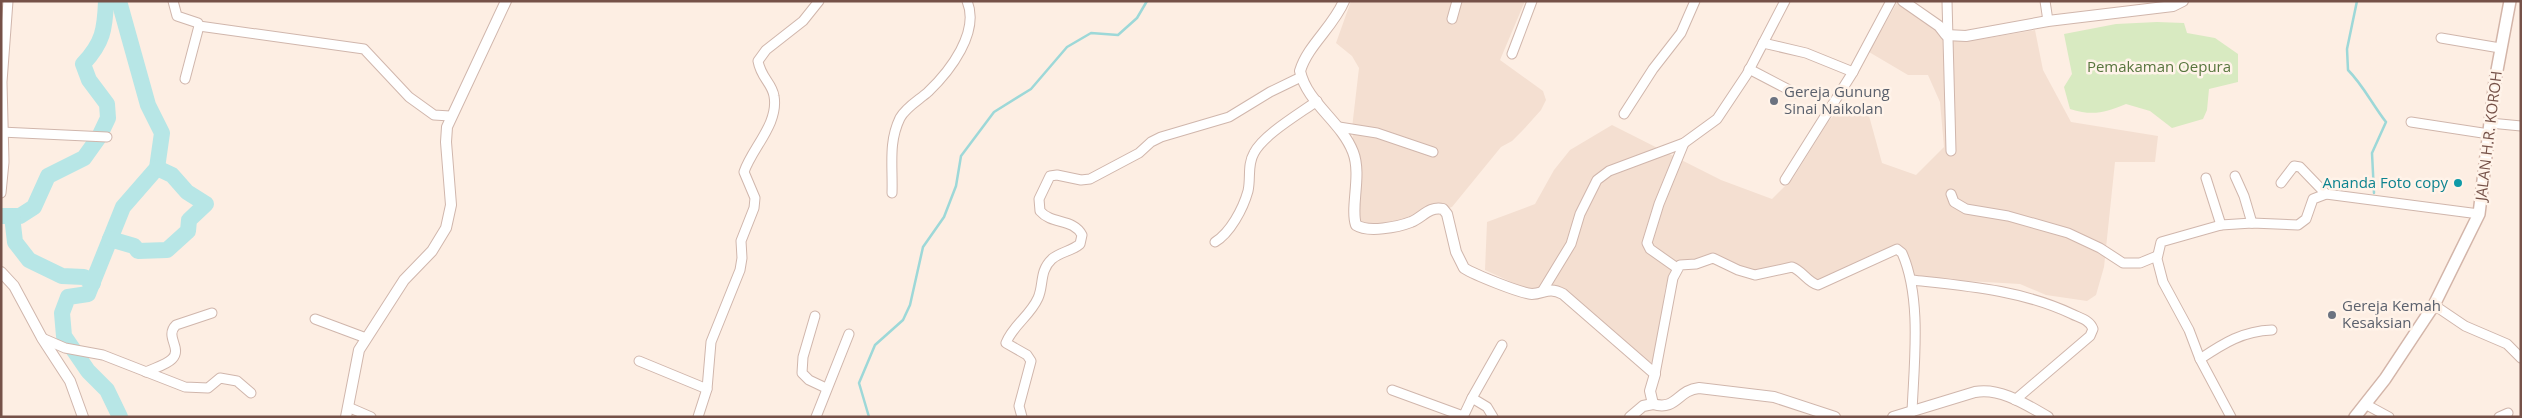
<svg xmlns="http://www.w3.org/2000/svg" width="2522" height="418" font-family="'Open Sans',sans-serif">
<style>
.residential{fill:#f4dfd1}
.green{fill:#d8eac1}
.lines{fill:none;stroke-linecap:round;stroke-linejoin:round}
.stream{stroke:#9dd8d8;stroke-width:2.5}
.river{stroke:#b7e6e6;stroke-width:16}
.minor-casing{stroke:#d0b6ac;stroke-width:11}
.tertiary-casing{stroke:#d0b6ac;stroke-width:12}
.secondary-casing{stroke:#d3b5a9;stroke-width:14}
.minor{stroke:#fff;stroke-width:9}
.tertiary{stroke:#fff;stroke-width:10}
.secondary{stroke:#fff;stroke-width:11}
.worship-dot{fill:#6b7280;stroke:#fff3e9;stroke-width:2}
.culture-dot{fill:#0f9aa8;stroke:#fff3e9;stroke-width:2}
.labels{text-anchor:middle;stroke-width:5;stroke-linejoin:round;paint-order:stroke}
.park-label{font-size:15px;fill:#57753d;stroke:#fff3e9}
.worship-label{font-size:15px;fill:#5b616d;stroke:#fff3e9;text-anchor:start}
.street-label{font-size:15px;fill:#755148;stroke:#fff3e9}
.culture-label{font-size:15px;fill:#0d838f;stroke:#fff3e9;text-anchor:end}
</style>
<rect width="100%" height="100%" fill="#fdeee3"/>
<g class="residential">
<polygon points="1351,1 1525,1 1500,60 1543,91 1546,100 1541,110 1523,130 1512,141 1501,147 1452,207 1394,224 1361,224 1352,128 1359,68 1352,56 1336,43"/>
<polygon points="1898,1 1948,37 1982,39 2035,30 2043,70 2071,122 2158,136 2155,162 2115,162 2104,267 2096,295 2087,301 2046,295 2020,284 1914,278 1902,251 1815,283 1802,270 1782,264 1755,272 1732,265 1721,257 1673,265 1665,289 1655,364 1634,354 1559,287 1533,292 1485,270 1487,222 1535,204 1554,170 1570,150 1612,125 1721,180 1772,199 1793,178 1828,122 1836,113 1853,104 1866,105 1882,163 1916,175 1944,147 1940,102 1928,75 1908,75 1869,52"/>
</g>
<path class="green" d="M2157,22L2184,23L2187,33L2215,38L2238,54V82L2209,89L2207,110L2203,119L2172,128L2150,111L2126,104C2104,113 2093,116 2070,109L2064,87L2072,74L2064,34L2116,24Z"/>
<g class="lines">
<g class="stream">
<path d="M2357,1L2347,49L2348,70C2363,85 2372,104 2386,122L2372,153L2374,193"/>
<polyline points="869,417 859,383 875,345 903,320 910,305 923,247 944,217 956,186 961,156 994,112 1031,89 1067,47 1091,33 1118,35 1137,18 1147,1"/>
</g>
<g class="river">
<polyline points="119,1 148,105 162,133 157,168 123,207 88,294 68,297 62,313 64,336 88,371 107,390 120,417"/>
<path d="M1,216H20L34,207L48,176L84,158L99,137L108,118L107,104L89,80L83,64C103,43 105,29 106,1"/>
<polyline points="12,216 15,242 29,260 62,276 84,277 93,283"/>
<polyline points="110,239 134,246 138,251 167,250 188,231 189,220 206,204 187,192 172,175 157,168"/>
</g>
<g class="minor-casing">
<g id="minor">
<polyline points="173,1 177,16 198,23 199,26 364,49 409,97 434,115 450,116"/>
<polyline points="1947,1 1951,151"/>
<polyline points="2045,1 2048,21"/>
<polyline points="1452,19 1457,1"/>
<polyline points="2441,38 2500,48"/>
<polyline points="1763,43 1806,53 1853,72"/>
<polyline points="1512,54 1532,1"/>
<polyline points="1749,69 1795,93"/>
<polyline points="185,79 199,26"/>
<polyline points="1624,114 1653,69 1681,33 1695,1"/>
<polyline points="2411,122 2489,134"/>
<polyline points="2490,123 2521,126"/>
<polyline points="1339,127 1377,133 1433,152"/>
<polyline points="1,132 107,137"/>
<polyline points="2235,176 2244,196 2252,223"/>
<polyline points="2206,178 2221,225"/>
<polyline points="1785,180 1853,72 1891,1"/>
<polyline points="2281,183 2294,166 2300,167 2326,194"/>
<polyline points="1,193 4,162 2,82 8,1"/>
<path d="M892,193C893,166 888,143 900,118C906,107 919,100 928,92C950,71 980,32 967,1"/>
<polyline points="1951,194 1954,202 1966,209 2008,216 2068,233 2100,248 2123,263 2140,263 2157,256"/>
<path d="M1215,242C1230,233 1243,209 1248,191C1251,178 1247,165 1254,153C1263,135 1299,114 1317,101"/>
<polyline points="1677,268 1650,249 1647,243 1659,204 1684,143"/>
<path d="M1912,280C1967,286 2021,290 2072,314C2080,318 2090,320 2093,329L2090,336L2015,400"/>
<polyline points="1543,290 1571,244 1580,214 1597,180 1609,171 1684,143 1717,119 1747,74 1785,1"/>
<polyline points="2434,305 2465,326 2507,344 2521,358"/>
<polyline points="815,316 803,357 802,373 809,380 826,388"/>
<polyline points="315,319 366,338"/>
<polyline points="42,338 65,348 103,355 185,387 208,388 220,378 237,381 251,393"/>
<path d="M2200,359C2224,343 2243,331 2272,330"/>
<polyline points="639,361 707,389"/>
<path d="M146,372C154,368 166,365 172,359C183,348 164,337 176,325L212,313"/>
<path d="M1655,374L1673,278L1680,265L1696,264L1713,258L1738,270L1755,275L1792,267C1803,271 1807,282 1818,285L1897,249L1902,253C1922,298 1914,363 1912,412"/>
<polyline points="1392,390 1463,416"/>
<polyline points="1472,398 1502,345"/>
<polyline points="2365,404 2389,417"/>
<polyline points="348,407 371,417"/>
<path d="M698,417L707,389L711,342L740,270L742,258L741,241L754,208L755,198L744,172C752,148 779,124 774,96C772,83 761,78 758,61L766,50L803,21L819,1"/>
<polyline points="816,417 849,334"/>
<path d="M1022,417L1019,406L1031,361L1027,355L1006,343C1013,325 1030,316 1038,298C1044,285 1039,271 1052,259C1060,252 1072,251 1080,244L1082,235C1073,218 1052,225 1040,211L1039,199L1050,176L1057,175L1081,180L1090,179L1139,153L1151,142L1161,137L1229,117L1270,92L1301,77"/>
<polyline points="1463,417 1472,398 1487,407 1493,417"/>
<polyline points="2231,417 2200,359 2189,330 2163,282 2157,259 2161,242 2221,225 2252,223 2298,225 2306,219 2313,199 2326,194 2479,214"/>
<polyline points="2499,417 2508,413"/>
</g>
</g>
<g class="tertiary-casing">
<g id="tertiary">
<path d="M1344,1C1333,27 1308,45 1300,71C1307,103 1341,121 1353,152C1362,175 1350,207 1356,225C1368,233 1398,227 1411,222C1423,217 1429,206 1443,209L1447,214L1456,252L1464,268C1475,275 1520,293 1532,294C1544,294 1548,286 1563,294L1655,374L1650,391L1653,404C1677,411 1677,390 1699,388L1774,397L1835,417"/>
<polyline points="1903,1 1939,26 1946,35 1966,36 2048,21 2173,6 2183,1"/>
<polyline points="1,272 14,286 42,338 70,381 83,417"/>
<polyline points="346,417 359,350 404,280 432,251 446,228 451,205 446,142 447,127 506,1"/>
<polyline points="1630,417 1643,406 1653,404"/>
<path d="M1893,417L1975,392C2000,387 2027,405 2048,417"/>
</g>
</g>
<g class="secondary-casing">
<polyline id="secondary" points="2355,417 2385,379 2434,305 2479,214 2495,81 2510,1"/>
</g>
<use href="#minor" class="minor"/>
<use href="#tertiary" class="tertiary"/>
<use href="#secondary" class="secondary"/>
</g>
<g class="worship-dot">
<circle cx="1774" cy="101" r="5"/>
<circle cx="2332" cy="315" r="5"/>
</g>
<circle class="culture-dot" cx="2458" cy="183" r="5"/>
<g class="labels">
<g class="park-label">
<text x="2159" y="72">Pemakaman Oepura</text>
</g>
<g class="worship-label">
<text x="1784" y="97">Gereja Gunung<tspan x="1784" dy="17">Sinai Naikolan</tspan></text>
<text x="2342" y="311">Gereja Kemah<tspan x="2342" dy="17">Kesaksian</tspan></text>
</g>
<g class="street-label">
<text transform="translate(2489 136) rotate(-83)" y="5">JALAN H.R. KOROH</text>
</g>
<g class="culture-label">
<text x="2448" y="188">Ananda Foto copy</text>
</g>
</g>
<rect width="2522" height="418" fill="none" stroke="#755148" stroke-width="5"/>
</svg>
